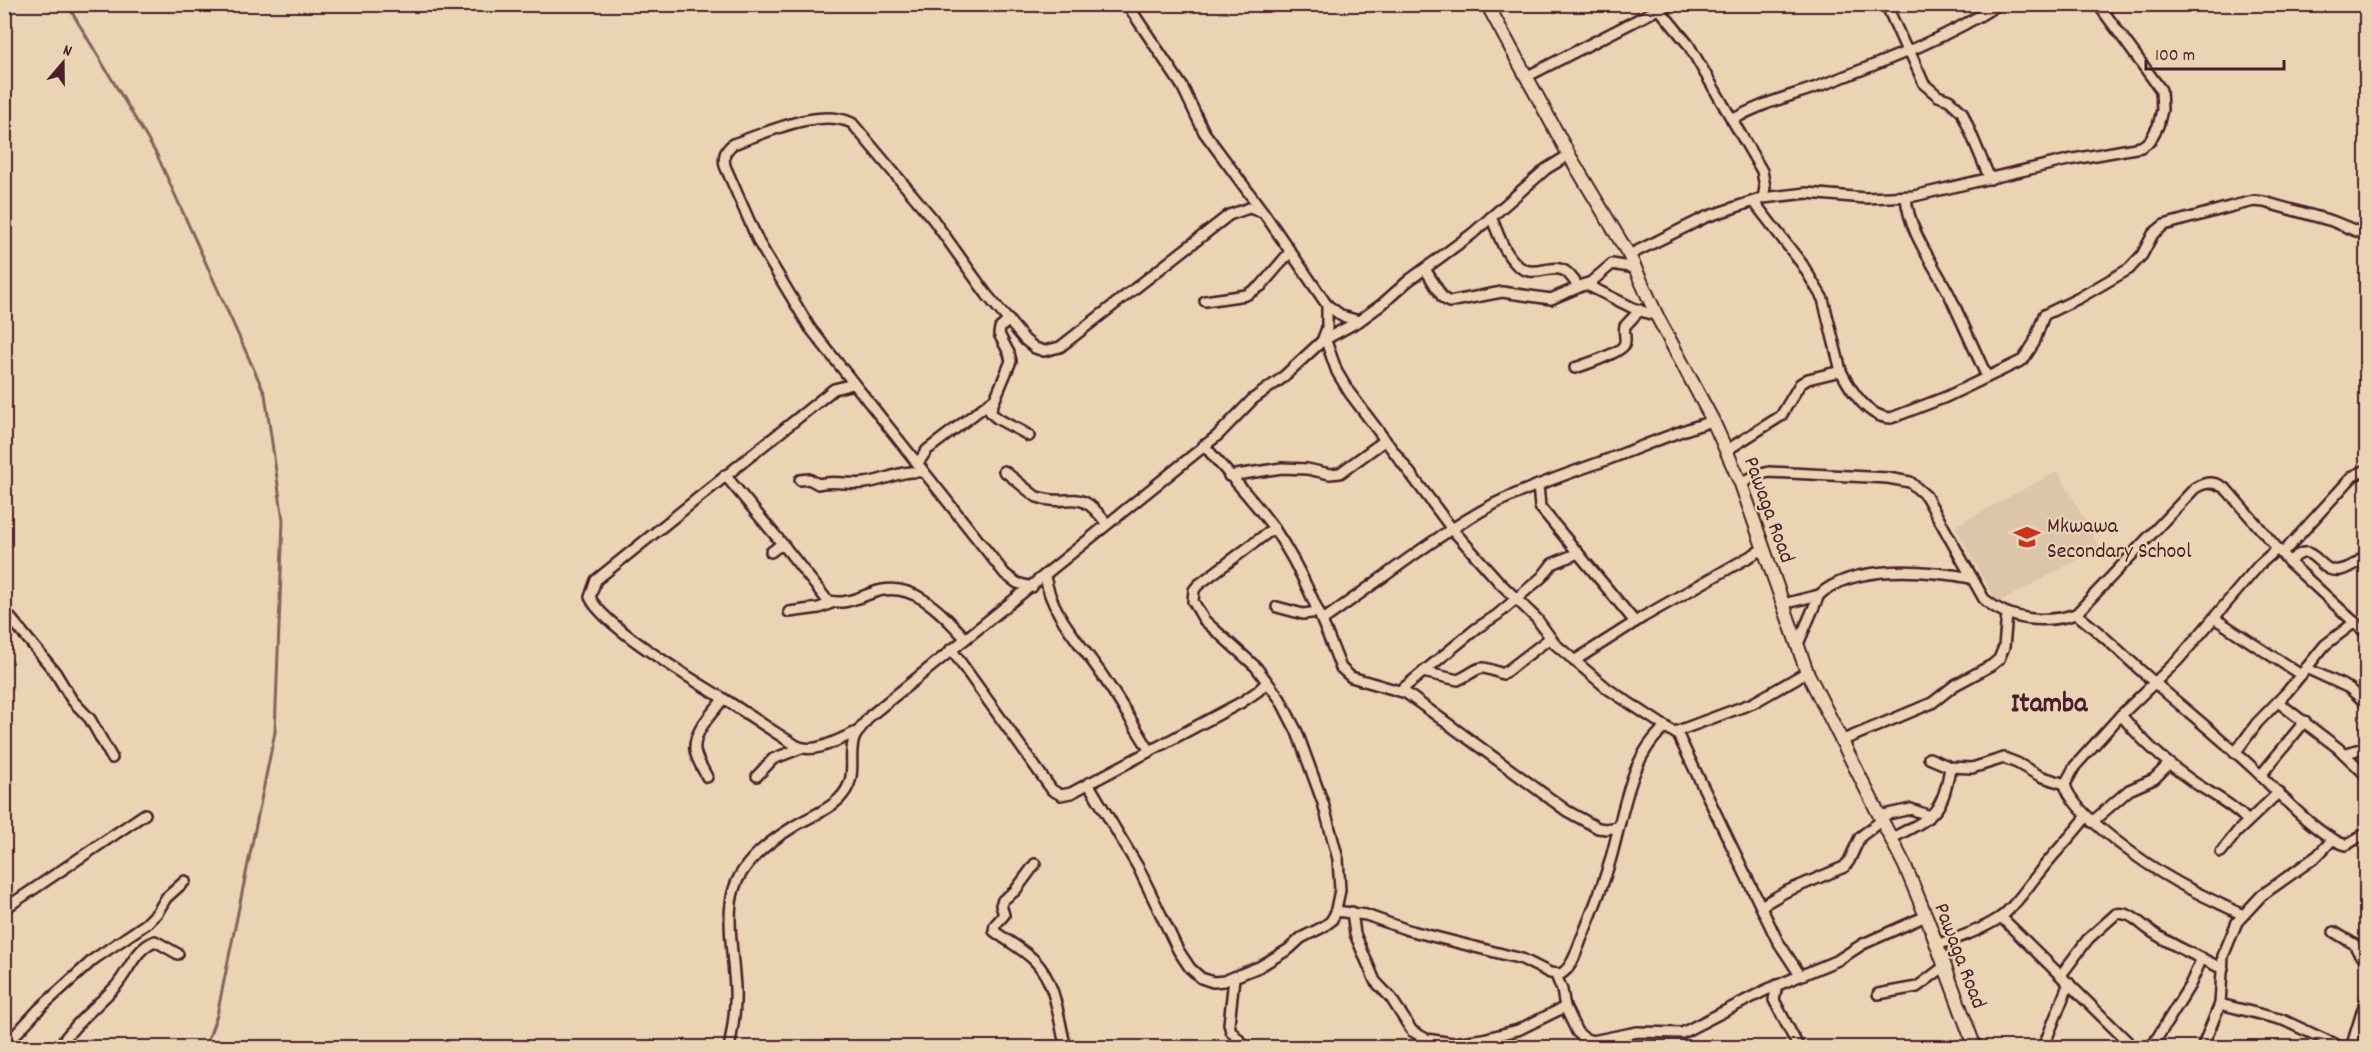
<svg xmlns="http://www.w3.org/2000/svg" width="2371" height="1052" font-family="Dekko,sans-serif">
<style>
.built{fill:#dcc5a8}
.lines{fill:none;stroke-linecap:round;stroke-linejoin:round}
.stream{stroke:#85625d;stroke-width:3}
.street-casing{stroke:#4a1f2b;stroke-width:14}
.secondary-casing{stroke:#4a1f2b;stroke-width:16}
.street{stroke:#ead4b3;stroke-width:9}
.secondary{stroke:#ead4b3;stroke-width:12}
.labels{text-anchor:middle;stroke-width:4.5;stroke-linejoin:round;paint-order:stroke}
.street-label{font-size:22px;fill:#4a1f2b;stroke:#ead4b3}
.poi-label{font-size:22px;fill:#4a1f2b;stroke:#ead4b3;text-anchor:start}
.district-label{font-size:28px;font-weight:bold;fill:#4a1f2b;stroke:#ead4b3}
</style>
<rect width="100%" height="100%" fill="#ead4b3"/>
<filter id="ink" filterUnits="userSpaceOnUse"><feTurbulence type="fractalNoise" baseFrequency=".0167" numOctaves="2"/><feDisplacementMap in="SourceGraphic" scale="12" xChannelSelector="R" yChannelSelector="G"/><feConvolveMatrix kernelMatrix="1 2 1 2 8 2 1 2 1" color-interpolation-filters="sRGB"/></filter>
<g filter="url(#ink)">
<polygon class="built" points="2058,471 2100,548 1997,603 1955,526"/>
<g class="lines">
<polyline class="stream" points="67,4 157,155 265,394 283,520 275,732 217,1015 205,1048"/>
<g class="street-casing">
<g id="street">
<polyline points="1127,4 1182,86 1204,132 1266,216 1327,305 1327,328 1322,341"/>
<polyline points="1886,4 1907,51"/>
<polyline points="1660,10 1688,44 1762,171 1765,187 1763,198"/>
<polyline points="1909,50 1924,84 1938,96 1949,100 1962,112 1990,179"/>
<polyline points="1526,77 1668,4"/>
<path d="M1732,120C1763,102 1789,97 1822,85C1882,62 1944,40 1999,4"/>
<path d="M1906,197C1909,234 1935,265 1951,298C1963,324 1975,351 1987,377"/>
<path d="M1754,202L1802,264L1823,299L1841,371C1850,389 1868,418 1891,418L1946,397L2023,360L2034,343L2044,315L2079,298L2129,269L2142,255L2153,234L2164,225L2233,206L2254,201L2264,202L2332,221L2366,235"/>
<path d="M1491,217C1499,234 1502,250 1516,264C1534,281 1550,262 1565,271C1571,275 1574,281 1578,286"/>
<polyline points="1629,255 1706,217 1763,198 1807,193 1865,198 1914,196 2068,160 2141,147 2150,141 2158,126 2162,110 2161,90 2098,4"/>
<polyline points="1425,269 1443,298 1449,302 1502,292 1551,299 1591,282 1612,264 1635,268"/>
<polyline points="1585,284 1635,309 1657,316"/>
<polyline points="1205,301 1246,295 1261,286 1290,252"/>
<polyline points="1327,305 1342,316 1359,321"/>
<path d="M1009,320L1000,328L999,334L1009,353L1011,361L990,411C995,421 1019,428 1029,436"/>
<polyline points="1326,341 1337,372 1349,392 1452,529 1499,582 1537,619 1555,644 1608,689 1678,735 1777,940 1800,975"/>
<path d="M1575,368C1584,365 1620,353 1624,345C1627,340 1623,332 1625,326L1640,310"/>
<path d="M853,384L834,389L596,580L590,597C602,626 694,680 724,699C748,714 772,731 797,746C815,755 841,738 859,731"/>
<path d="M1204,445C1227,473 1254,500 1275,530C1304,573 1322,620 1341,668L1351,677L1406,693L1567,811L1598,828L1606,829L1618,827"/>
<polyline points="1727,450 1781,416 1800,384 1808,379 1841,371"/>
<polyline points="918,463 927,450 993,400"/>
<path d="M1004,471C1010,475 1034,496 1037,497C1073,509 1076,483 1107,524"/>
<polyline points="725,475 785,547"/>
<polyline points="1229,476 1282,468 1307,469 1330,474 1340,473 1384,441"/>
<path d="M800,480L809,479L818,484C834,480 849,485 865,483C888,480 898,470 924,472"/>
<path d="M1741,484L1754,476L1769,472L1888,478L1910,482L1926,496L1984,599C2009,621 2045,624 2076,614L2195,488C2207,481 2216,481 2227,490L2289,562L2366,633"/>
<polyline points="1538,485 1540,507 1635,622"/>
<path d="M771,552L779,546L785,547L827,600C843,606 857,598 872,593C911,578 941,612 965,638"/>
<polyline points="2282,554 2353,476 2366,470"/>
<path d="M2289,562C2310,541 2314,561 2329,569C2342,574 2360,563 2366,553"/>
<path d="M1045,576C1051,614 1079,641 1100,672C1118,698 1134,725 1150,751"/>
<path d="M1032,587L1017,583L1005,574L810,328L759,243L725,166C723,155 725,151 733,144C766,133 819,107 852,123L932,218L987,295L1025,340L1035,348L1044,351L1060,347L1229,215L1249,208L1263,212"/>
<polyline points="1783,604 1819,595"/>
<polyline points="1277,607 1303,614 1319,612"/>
<polyline points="4,610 55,672 72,700 90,719 112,758"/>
<polyline points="789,612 819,608 834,602"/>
<path d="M2076,614C2104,635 2128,660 2155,683C2188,712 2223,740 2255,770C2276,790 2319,838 2346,845L2366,833"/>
<polyline points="2214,618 2301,675"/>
<path d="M1323,620C1380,581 1435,535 1496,503C1529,487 1564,475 1598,463C1637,449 1674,432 1713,421"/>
<path d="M1798,644L1819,595C1855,563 1927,570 1971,578"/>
<polyline points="951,649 1052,790 1061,795 1071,793 1242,702 1258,691 1266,683"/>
<polyline points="1574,661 1643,617 1763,549"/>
<polyline points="2306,668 2349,688 2366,703"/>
<path d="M1423,672L1458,680C1484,668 1474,663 1503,674L1550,638"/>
<polyline points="1400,691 1477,628 1497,615 1542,577 1552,564 1578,553"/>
<polyline points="2278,702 2338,748 2366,775"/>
<path d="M2121,715C2141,740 2165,762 2192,781C2211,794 2232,804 2248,821"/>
<polyline points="1675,732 1753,703 1807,672"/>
<polyline points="1841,741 1932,703 1955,685 1992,665 1999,659 2004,647 2007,614"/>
<polyline points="2235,753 2257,723 2287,692 2325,645 2355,622"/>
<polyline points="2344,754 2366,747"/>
<polyline points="1929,758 1950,767 1972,768 2004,758 2017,763 2040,776 2065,784"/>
<polyline points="2261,775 2305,721"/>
<polyline points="757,776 773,759 801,748"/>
<path d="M707,777C703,769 696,759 695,750C693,731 713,713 723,699"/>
<polyline points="1088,783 1138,867 1178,950 1190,968 1201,978 1213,982 1224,981 1259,967 1289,949 1301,938 1323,927 1331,921 1335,914 1340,890 1338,859 1323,803 1297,732 1280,699 1256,667 1204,620 1193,601 1194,590 1198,585 1274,528"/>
<polyline points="1879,816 1911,809 1930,816"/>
<polyline points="2092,822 2129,790 2154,779 2169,764"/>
<path d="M1892,838C1933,817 1943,814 1950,767"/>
<polyline points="2221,852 2237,832 2279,792"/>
<path d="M1035,864L1015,891L1003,900L1001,905L1004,915L995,925L994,931C1007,941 1023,949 1035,961C1057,984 1058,1019 1066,1048"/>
<polyline points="1761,906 1785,892 1844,867 1849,861 1860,837 1882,820"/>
<polyline points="4,909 145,814"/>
<path d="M1336,911L1366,915L1408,930L1522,959L1550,973L1561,974C1574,966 1577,948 1583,935C1593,910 1603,886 1610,861C1623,818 1629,755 1666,727"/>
<polyline points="1352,912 1355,934 1375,981 1391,998 1412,1031 1426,1039 1453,1043 1483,1039 1518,1030 1565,1007"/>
<path d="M2243,915C2221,904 2198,894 2177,882C2150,867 2071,814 2065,784L2075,766L2121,715L2178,660L2259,565L2277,549"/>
<polyline points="2001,917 2134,1048"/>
<polyline points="2334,932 2354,944 2359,953 2366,960"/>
<path d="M1936,945C1958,938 1982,930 2001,917C2016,905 2026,889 2038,874C2053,854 2071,837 2086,817"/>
<polyline points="1556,975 1562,990 1565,1007 1577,1032 1584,1038 1592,1041 1637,1032 1682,1033 1766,990 1838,960 1863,944 1926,916"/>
<path d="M2061,975L2088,939L2116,914C2129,911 2138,922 2148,929C2171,946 2198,956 2223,969"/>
<polyline points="1234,978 1229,1024 1231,1031 1246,1048"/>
<polyline points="1777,985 1774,1000 1799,1048"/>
<polyline points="1878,994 1917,987 1945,966"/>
<polyline points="2220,1004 2283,1020 2343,1048"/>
<polyline points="4,1041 16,1034 39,1009 94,959 146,924 157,913 166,898 185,881"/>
<path d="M58,1048C75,1023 96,1007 116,986C129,971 135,949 155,941L178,954"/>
<path d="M729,1048C733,1028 736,1009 735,989C734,959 725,917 734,889C742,863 770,841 793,827C808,817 826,812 839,799C860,778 847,758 854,739C857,731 865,723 870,716L1218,435L1253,399L1281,379L1322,341L1359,321L1381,305L1408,281L1472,234L1546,169L1569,155"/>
<polyline points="2043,1048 2069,983"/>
<polyline points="2151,1048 2190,985 2202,958"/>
<polyline points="2202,1048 2220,1004 2223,956 2237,922 2262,895 2317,856 2333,839"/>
<polyline points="2351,1048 2366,999"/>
</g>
</g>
<g class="secondary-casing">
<polyline id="secondary" points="1487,4 1569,155 1629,255 1657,316 1713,421 1741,484 1807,672 1905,866 1928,921 1975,1048"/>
</g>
<use href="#street" class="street"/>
<use href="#secondary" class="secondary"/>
</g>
</g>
<defs>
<g id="school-bare" transform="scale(2.07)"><path d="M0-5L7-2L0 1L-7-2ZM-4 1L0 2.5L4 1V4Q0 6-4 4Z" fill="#c8321e" stroke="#ead4b3" stroke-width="2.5" paint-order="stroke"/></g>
</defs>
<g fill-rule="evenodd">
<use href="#school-bare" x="2027" y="537"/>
</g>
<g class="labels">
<g class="street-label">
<text transform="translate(1771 509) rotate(70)" y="8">Pawaga Road</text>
<text transform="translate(1962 955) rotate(69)" y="8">Pawaga Road</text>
</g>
<g class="poi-label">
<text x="2047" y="532">Mkwawa<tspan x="2047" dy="25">Secondary School</tspan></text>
</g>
<g class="district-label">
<text x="2049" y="711">Itamba</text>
</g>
</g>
<rect width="2371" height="1052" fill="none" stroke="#ead4b3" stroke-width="24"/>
<rect x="12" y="12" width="2347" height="1028" fill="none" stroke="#4a1f2b" stroke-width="2" filter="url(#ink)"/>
<g transform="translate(63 63) rotate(20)" stroke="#ead4b3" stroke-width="4.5" paint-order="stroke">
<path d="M0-4.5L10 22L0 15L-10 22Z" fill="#4a1f2b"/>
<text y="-9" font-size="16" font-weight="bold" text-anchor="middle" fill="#4a1f2b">N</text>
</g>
<path d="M2146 60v9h138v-9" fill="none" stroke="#4a1f2b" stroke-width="3"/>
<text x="2155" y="60" font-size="18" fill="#4a1f2b" stroke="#ead4b3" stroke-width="4.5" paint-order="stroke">100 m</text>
</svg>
